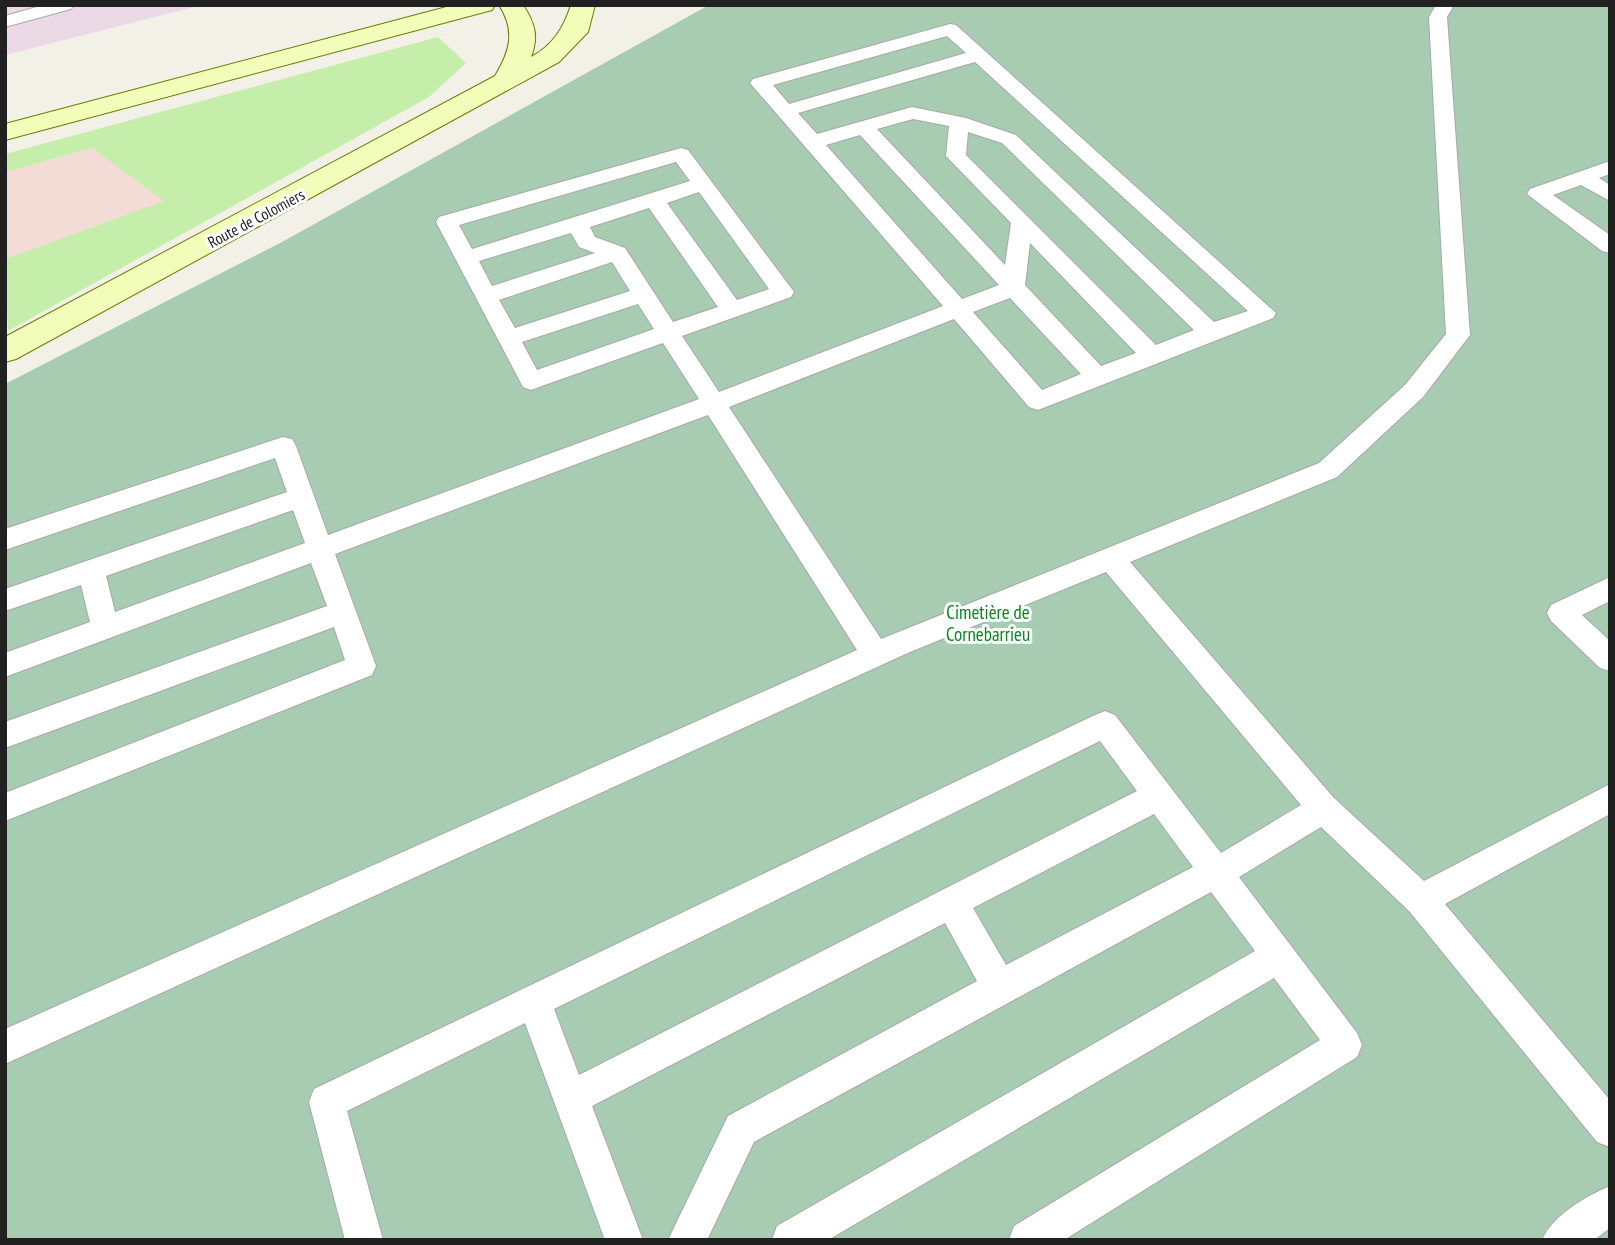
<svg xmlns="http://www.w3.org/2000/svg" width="1615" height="1245" font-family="'PT Sans Narrow',sans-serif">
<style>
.commercial{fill:#f3dbd6}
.industrial{fill:#ebd9e6}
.grass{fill:#c5eeab}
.cemetery{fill:#a7ccb1}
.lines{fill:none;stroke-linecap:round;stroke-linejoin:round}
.lane-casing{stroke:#a8a8a8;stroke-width:2}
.secondary-casing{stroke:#658000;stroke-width:2}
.lane{fill:#fff;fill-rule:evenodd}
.secondary{fill:#f3fdba;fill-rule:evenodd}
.labels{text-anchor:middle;stroke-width:6;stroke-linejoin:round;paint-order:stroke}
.far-street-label{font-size:16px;fill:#212121;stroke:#fff}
.park-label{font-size:19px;fill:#05891e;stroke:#fff}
</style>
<rect width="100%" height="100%" fill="#f2f0e7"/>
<polygon class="commercial" points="92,148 165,201 5,259 5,172"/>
<polygon class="industrial" points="5,5 202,5 5,55"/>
<polygon class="grass" points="438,37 466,63 429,97 8,331 5,259 164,201 92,148 5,172 5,154"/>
<polygon class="cemetery" points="709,5 1610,5 1610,1240 5,1240 5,384 282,242"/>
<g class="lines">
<g class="lane-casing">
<g id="lane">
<polygon points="44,5 74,5 71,9 5,27 5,16"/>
<path d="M1436,5H1454L1447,17L1470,335L1423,397L1337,477L1130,562L1334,798L1424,881L1610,784V814L1445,904L1610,1100V1147L1597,1142L1409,911L1321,827L1239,877L1357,1033L1362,1045L1357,1057L1064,1240H1009L1014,1226L1320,1040L1274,978L828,1240H772L777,1226L1255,951L1211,892L754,1142L707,1240H668L728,1116L977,981L945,923L592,1106L643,1240H605L525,1023L347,1111L383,1240H345L309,1102L314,1089L1095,715L1105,711L1115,715L1221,853L1301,805L1106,572L910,652L5,1064V1029L857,650L708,415L335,554L376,666L372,675L5,821V793L345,660L334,627L5,748V722L327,606L311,563L5,677V653L90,622L81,585L5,611V589L287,492L275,458L5,550V529L283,437L292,439L296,446L328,535L699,399L663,343L539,387L531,390L523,387L436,222L439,217L681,148L688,150L794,292L791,297L682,336L719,392L943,306L750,83L753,79L950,24L956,25L1276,313L1273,318L1038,410L1029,407L954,319L729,407L881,639L1319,463L1405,385L1446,334L1429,17ZM947,36L966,53L789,104L773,85ZM975,62L1248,311L1214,322L1016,135L966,118L912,107L817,134L798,113ZM913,119L949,126L946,156L1011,223L1005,265L877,129ZM968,132L1002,143L1194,330L1156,345L966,155ZM860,135L999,285L962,299L826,145ZM676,162L690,181L472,249L459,225ZM699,192L769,289L737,300L667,203ZM649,208L718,307L673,322L625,248L595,237L590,227ZM571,233L579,247L595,253L492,286L479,261ZM1030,243L1136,353L1101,366L1025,285ZM612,262L630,291L515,328L499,300ZM1010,298L1081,374L1042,390L973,312ZM638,304L654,329L537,370L522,342ZM293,510L305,543L115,612L106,576ZM1100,741L1137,791L579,1075L554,1009ZM1154,814L1193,867L1006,965L973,908Z"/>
<polygon points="1610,161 1610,174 1599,178 1610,185 1610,201 1581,185 1553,195 1610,235 1610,253 1602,251 1527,194 1530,189"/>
<polygon points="1610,577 1610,601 1582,615 1610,641 1610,671 1600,668 1551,621 1547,613 1551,605"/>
<path d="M1610,1186V1228L1594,1240H1542C1552,1216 1586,1196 1610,1186Z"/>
</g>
</g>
<g class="secondary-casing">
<g id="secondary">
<polygon points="454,5 495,5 492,10 5,140 5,124"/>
<path d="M499,5H523C535,23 539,37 531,57C553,45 563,29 571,5H595L588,32L559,62L16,359L5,362V337L495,76C510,51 516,31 499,5Z"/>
</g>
</g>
<use href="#lane" class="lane"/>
<use href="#secondary" class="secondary"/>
</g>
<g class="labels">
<g class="far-street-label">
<text transform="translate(256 218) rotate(-28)" y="6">Route de Colomiers</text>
</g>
<g class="park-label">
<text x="988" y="619">Cimetière de<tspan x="988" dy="22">Cornebarrieu</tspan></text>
</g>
</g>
<rect width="1615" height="1245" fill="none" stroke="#212121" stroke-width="14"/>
</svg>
